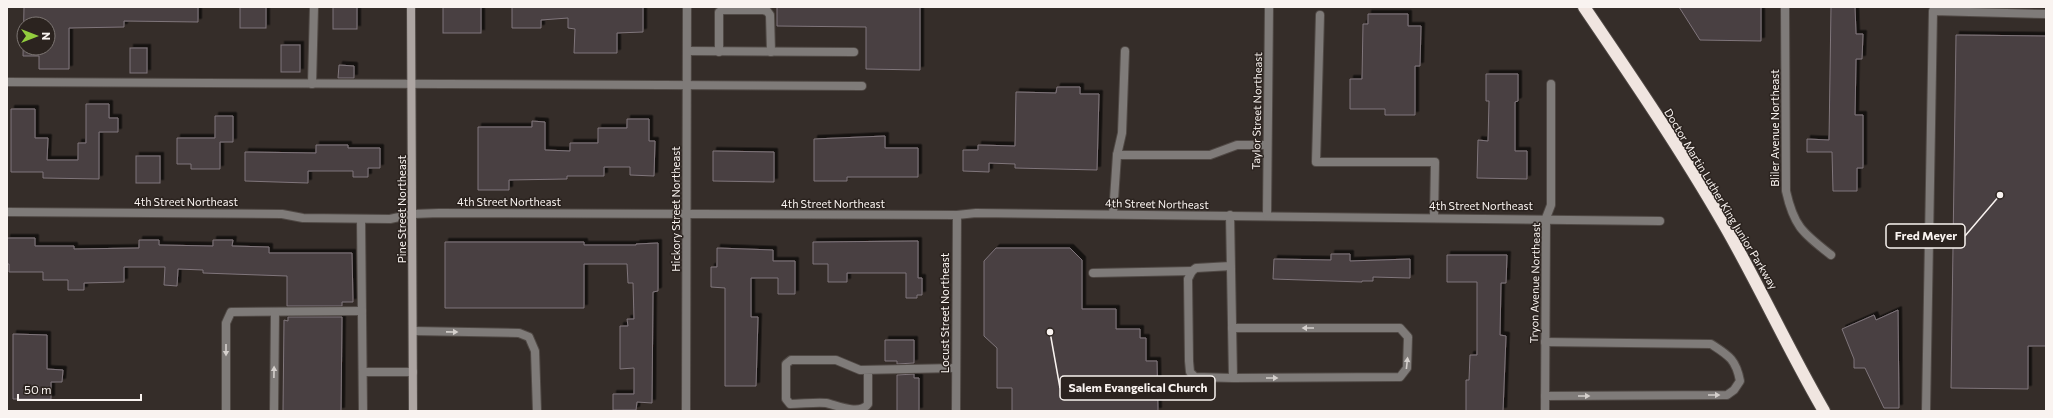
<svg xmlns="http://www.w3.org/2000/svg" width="2053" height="418" font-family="Commissioner,sans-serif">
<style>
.building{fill:#483f43;stroke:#80767b;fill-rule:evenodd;filter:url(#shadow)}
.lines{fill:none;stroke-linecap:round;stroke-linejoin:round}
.lane-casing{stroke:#504945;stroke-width:10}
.street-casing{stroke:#504945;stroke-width:10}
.secondary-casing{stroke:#504945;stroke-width:10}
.highway-casing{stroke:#504945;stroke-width:14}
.lane{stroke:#7f7b79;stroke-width:8}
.street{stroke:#7f7b79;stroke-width:8}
.secondary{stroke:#ada5a2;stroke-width:8}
.highway{stroke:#f0e5e0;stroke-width:12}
.oneway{fill:#d4cfcc}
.labels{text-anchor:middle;stroke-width:3;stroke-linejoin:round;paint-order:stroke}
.street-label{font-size:11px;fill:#f9f3f0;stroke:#2b231f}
.leader{fill:none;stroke:#f9f3f0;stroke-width:1.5}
.callout-dot{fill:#f9f3f0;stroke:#2b231f;stroke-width:1.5}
.callout{fill:#2b231f;stroke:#f9f3f0;stroke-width:1.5}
.callout-label{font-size:12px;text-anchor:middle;font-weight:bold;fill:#f9f3f0}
</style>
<defs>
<filter id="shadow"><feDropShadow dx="3.5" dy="-3.5" stdDeviation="0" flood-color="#0009"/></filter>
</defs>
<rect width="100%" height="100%" fill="#352d29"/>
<g class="building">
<path d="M24,7H198V22L124,21V27L69,28V69H39V56H23ZM24,24H48V48H24Z"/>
<rect x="240" y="7" width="26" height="21"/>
<rect x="333" y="7" width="24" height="22"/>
<rect x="443" y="7" width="38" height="26"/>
<polygon points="512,7 643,7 643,32 617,33 617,53 574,53 575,29 568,28 568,18 541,20 541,28 512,28"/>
<polygon points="777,7 920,7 920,70 866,69 866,27 777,26"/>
<polygon points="1679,7 1761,7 1761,41 1700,40"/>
<polygon points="1831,7 1855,7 1856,34 1863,34 1862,59 1856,59 1855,115 1863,115 1863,168 1857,168 1857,191 1833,191 1832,152 1807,152 1807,139 1829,140"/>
<polygon points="1368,14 1408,14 1408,26 1421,26 1420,66 1415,66 1415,115 1385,115 1385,109 1350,109 1350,79 1362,79 1363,24 1368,24"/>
<polygon points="1956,35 2046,36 2046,346 2028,346 2028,389 1951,388"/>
<rect x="281" y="45" width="19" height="27"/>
<rect x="130" y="48" width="17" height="25"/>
<polygon points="339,65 354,66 354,78 338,78"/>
<polygon points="1486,74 1518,74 1518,101 1515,102 1515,151 1527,151 1527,179 1477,178 1478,140 1488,141 1489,101 1486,101"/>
<polygon points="1057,87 1080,87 1080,94 1099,94 1097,170 1015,168 1015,164 989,163 989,172 963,171 963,150 978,150 978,145 1015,146 1016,92 1056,93"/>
<polygon points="86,104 109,104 109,118 118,118 118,132 99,132 99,179 43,178 43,172 11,172 11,109 35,109 35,138 48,138 47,160 78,160 78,143 86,143"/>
<polygon points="215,116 233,116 233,142 220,142 220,169 191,169 191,164 177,164 177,138 215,138"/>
<polygon points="627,119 649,119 649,141 655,141 654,176 630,175 630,167 604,167 604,176 567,176 567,179 509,180 509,190 478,190 478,127 532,127 532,121 545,122 545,150 570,151 570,143 598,143 598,128 627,128"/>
<polygon points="885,136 885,148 918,148 918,177 847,177 847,181 814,181 814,139"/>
<polygon points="316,145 348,145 348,148 380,148 380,168 368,168 368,177 353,177 353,171 308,171 308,183 245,181 245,152 316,153"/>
<polygon points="713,151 774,152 774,182 713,181"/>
<rect x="136" y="156" width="24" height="27"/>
<polygon points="7,238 35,238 35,246 74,246 74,249 139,248 139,240 159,240 159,245 213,246 213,240 233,240 232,246 269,247 269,253 352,253 353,302 342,302 342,306 287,306 287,276 203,273 203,270 178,269 177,286 164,285 165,267 124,267 124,282 84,283 84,290 68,290 68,280 43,280 43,272 9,272 9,264 7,264"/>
<polygon points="918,241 918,278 922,278 922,295 917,295 917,298 906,298 906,273 847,273 847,282 828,282 828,264 813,264 813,242"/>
<polygon points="445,242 584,242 584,245 636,245 636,244 658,243 658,291 653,292 652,403 637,402 636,410 613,410 613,394 634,394 634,368 620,369 620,326 628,326 627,319 634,319 633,283 628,283 627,264 584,264 584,308 445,308"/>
<polygon points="717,248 773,250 773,261 795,261 795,294 778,294 778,278 751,278 751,317 758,317 756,386 725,386 725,288 711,287 711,267 717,267"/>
<polygon points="996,248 1070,248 1082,260 1082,309 1116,309 1116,329 1140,329 1140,338 1146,338 1146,361 1157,361 1158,411 1012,411 1012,388 997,388 997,348 984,336 984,261"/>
<polygon points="1331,254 1350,254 1350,261 1410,259 1410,278 1373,277 1373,281 1362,281 1362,282 1273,279 1274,259 1331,260"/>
<polygon points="1447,255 1507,255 1506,283 1501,283 1500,335 1506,336 1503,411 1466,411 1466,380 1469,380 1470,355 1477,355 1477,282 1447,282"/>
<polygon points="1898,310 1899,408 1884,408 1865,368 1854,368 1854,359 1842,329 1874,315 1876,320"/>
<polygon points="288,317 342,317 341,411 283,411 284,320 288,321"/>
<polygon points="13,334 47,335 47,369 63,370 62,382 51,382 51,399 13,399"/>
<polygon points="885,340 914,340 914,363 897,364 897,361 885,361"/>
<polygon points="914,374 914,378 919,378 919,411 897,411 897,375"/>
</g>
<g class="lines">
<g class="lane-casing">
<g id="lane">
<polyline points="1320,15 1316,162 1435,162 1434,217"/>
<polyline points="687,51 854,52"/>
<polyline points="719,52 719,12 723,10 763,10 767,11 770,15 771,52"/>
<polyline points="7,82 862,86"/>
<polyline points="312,84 314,7"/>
<polyline points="1117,155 1122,133 1125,51"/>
<polyline points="1113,214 1117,155 1210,155 1237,145 1267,145"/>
<polyline points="1230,215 1233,378 1195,377 1190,372 1189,361 1188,279 1192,271 1196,268 1231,266"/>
<polyline points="361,219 363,411"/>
<polyline points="1093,273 1192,271"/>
<polyline points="1232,328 1400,328 1408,337 1407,368 1400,377 1233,378"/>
<polyline points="413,331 519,333 529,337 535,351 537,411"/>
<path d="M868,370V404C860,416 836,405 826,403C815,402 802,404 790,404L786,399V364L791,360H836L860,370L956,368"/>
<polyline points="363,372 413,372"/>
<path d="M1545,396L1727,395L1734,390L1740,381C1736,359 1728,355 1711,344L1545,342"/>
<polyline points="226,411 226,323 231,312 362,311"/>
<polyline points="274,411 275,312"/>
<polyline points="1926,411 1933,11 2046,14"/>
</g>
</g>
<g class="street-casing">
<g id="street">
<path d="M1785,7L1786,191C1794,227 1803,233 1831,255"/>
<polyline points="7,212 282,214 303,218 390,219 413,214 439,213 957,215 976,213 1660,221"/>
<polyline points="1267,215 1269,7"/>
<polyline points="686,411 687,7"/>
<polyline points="956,411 957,215"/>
<polyline points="1545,411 1546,218 1551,205 1551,84"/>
</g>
</g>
<g class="secondary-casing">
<polyline id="secondary" points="411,7 413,411"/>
</g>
<g class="highway-casing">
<path id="highway" d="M1584,7C1633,79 1682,151 1725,226C1760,287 1789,351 1824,411"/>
</g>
<use href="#lane" class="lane"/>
<use href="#street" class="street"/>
<use href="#secondary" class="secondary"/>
<use href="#highway" class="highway"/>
</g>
<defs><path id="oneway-solid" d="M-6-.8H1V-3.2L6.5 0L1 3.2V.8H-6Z"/></defs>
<g class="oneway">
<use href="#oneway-solid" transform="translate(1308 328) rotate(180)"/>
<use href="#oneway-solid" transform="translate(452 332) rotate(1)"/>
<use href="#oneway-solid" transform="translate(226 350) rotate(90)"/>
<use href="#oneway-solid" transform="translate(1407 363) rotate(-84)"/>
<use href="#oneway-solid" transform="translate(274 372) rotate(-89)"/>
<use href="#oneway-solid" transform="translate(1272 378)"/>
<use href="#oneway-solid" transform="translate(1714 395)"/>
<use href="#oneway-solid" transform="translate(1584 396)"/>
</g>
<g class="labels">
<g class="street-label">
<text transform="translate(1257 111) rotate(-89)" y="4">Taylor Street Northeast</text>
<text transform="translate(1775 128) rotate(-90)" y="4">Bliler Avenue Northeast</text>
<text transform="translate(1721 199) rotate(59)" y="4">Doctor Martin Luther King Junior Parkway</text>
<text x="186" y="206">4th Street Northeast</text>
<text x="509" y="206">4th Street Northeast</text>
<text x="833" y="208">4th Street Northeast</text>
<text transform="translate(1157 204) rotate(1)" y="4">4th Street Northeast</text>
<text x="1481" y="210">4th Street Northeast</text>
<text transform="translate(402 209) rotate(-90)" y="4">Pine Street Northeast</text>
<text transform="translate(676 209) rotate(-90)" y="4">Hickory Street Northeast</text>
<text transform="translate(1535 283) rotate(-89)" y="4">Tryon Avenue Northeast</text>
<text transform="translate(945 313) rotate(-90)" y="4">Locust Street Northeast</text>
</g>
</g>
<path class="leader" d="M2000 195L1965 236M1050 332L1060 388"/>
<g class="callout-dot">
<circle cx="2000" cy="195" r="4"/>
<circle cx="1050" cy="332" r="4"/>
</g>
<g class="callout">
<rect x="1886" y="224" width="79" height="24" rx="4"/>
<rect x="1060" y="376" width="155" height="24" rx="4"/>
</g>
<g class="callout-label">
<text x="1926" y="240">Fred Meyer</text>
<text x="1138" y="392">Salem Evangelical Church</text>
</g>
<rect width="2053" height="418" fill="none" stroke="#f9f3f0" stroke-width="16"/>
<g transform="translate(36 36) rotate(90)"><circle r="19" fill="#2b231f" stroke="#7d7673"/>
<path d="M0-3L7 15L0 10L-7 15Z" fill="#92cd3e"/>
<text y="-6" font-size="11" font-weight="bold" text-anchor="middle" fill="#f9f3f0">N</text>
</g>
<path d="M18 394v6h123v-6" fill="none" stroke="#f9f3f0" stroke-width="2"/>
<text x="24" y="394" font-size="12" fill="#f9f3f0" stroke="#2b231f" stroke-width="3" paint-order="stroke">50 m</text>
</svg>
